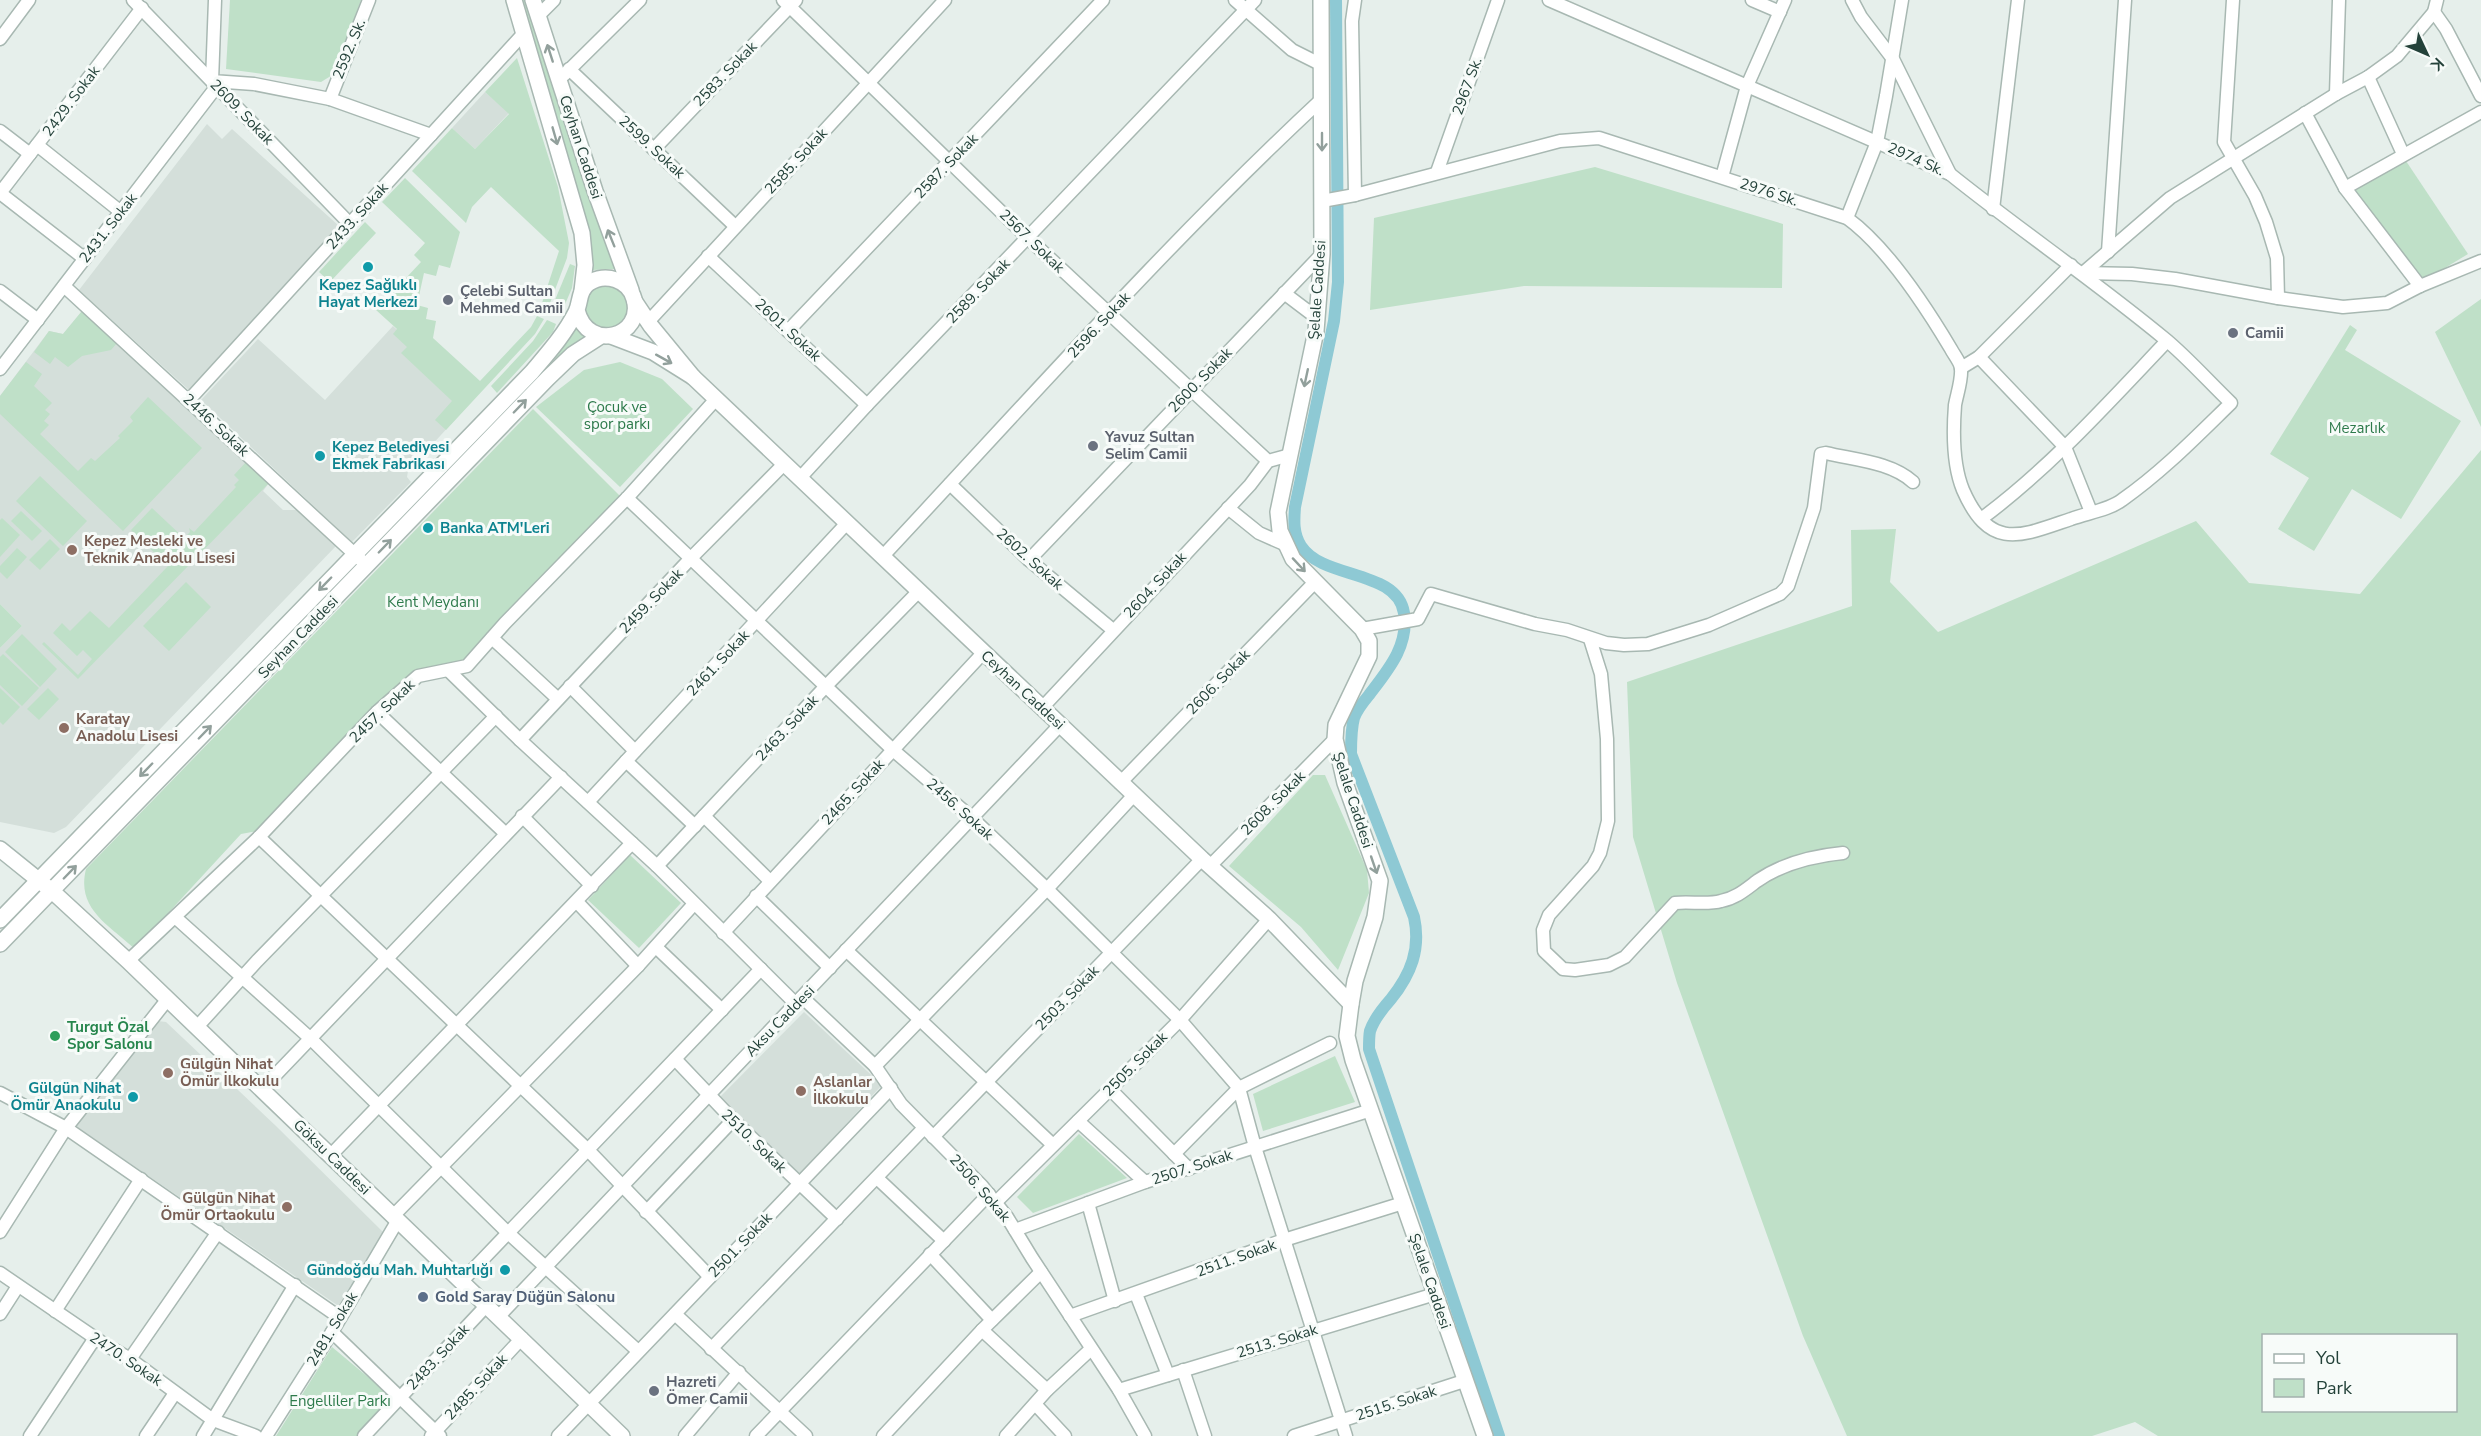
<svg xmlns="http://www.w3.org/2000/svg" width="2481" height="1436" font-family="'Nunito Sans',sans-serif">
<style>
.built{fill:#d4dfda}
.green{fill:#bfe0c8;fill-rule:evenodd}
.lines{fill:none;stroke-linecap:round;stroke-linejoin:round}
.canal{stroke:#8ec9d4;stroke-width:12}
.minor-casing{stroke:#a8b8b2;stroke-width:15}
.tertiary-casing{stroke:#a8b8b2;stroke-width:18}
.minor{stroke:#fff;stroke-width:12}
.tertiary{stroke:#fff;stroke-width:15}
.oneway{stroke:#92a09c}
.culture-dot{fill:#0f9aa8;stroke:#f7fbf9;stroke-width:2}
.worship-dot{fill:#6b7280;stroke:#f7fbf9;stroke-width:2}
.education-dot{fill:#8d6e63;stroke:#f7fbf9;stroke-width:2}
.leisure-dot{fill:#2e9e5b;stroke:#f7fbf9;stroke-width:2}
.service-dot{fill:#5c6f8a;stroke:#f7fbf9;stroke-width:2}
.labels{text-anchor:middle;stroke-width:6;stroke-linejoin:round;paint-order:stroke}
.street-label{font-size:15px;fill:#24423a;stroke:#f7fbf9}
.culture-label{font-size:15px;font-weight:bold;fill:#0d838f;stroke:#f7fbf9;text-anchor:start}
.worship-label{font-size:15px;font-weight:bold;fill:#5b616d;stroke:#f7fbf9;text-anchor:start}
.park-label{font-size:15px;fill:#2d7a4b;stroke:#f7fbf9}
.education-label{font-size:15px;font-weight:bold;fill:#785e54;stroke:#f7fbf9;text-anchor:start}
.leisure-label{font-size:15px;font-weight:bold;fill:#27864d;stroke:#f7fbf9;text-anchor:start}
.service-label{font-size:15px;font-weight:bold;fill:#4e5e75;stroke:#f7fbf9;text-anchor:start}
</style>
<rect width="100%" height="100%" fill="#e6efeb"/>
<g class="built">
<polygon points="485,92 509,113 475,149 452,128"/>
<polygon points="207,124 222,139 232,129 339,226 190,391 79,290"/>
<polygon points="82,311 269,483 263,491 283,510 297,510 336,546 66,827 54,833 0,822 0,648 22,626 0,604 0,396 49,331 63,334"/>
<polygon points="393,326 473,400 408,471 407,477 411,482 352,542 201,400 258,339 325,400"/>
<polygon points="804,1012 882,1085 800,1174 719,1098"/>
<polygon points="158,1021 166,1022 276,1126 385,1234 340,1307 74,1125"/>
</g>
<g class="green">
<polygon points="230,0 361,0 334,74 321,82 226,69"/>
<polygon points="519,0 527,0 615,269 592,270"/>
<polygon points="517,58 558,187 569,243 567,258 547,311 540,309 559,251 491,187 472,207 466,223 412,171 452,128 475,149 509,114 485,92"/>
<polygon points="2406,161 2468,254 2425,280 2418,278 2353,191"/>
<polygon points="1595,167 1783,224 1782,288 1524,286 1370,310 1374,218"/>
<polygon points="405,178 460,232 450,268 439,265 436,276 424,273 417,305 428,308 426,319 436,321 433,338 480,381 531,327 537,316 544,319 535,334 446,430 435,420 452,401 401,353 407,347 393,334 397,329 376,310 421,262 414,255 425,243 382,202"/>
<polygon points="365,222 376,233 330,282 319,272"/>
<polygon points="570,264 575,266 572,288 560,316 550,312"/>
<circle cx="607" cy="307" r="22"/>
<polygon points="2481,299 2481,427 2435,332"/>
<polygon points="82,311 117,343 111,350 82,356 68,367 55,357 50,364 34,352 49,331 63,334"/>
<polygon points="547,320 556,324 553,332 497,393 491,386 533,341"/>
<polygon points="576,325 587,336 586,338 367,555 365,553"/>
<polygon points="2350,325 2357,330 2345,350 2461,421 2401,519 2352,489 2314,551 2278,529 2309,478 2270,454"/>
<polygon points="26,362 42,374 34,386 52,403 45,410 50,414 44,421 49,425 40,434 78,471 91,458 95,461 120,438 118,436 133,421 130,417 148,397 202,448 123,531 0,414 0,396"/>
<polygon points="620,362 662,379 693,409 620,487 536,407 584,370"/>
<path d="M533,409L621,497L463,662L415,670L257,831L241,834L135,949C109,925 76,909 86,869Z"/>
<path d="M2481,450V1436H2158L2135,1422L2092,1436H1847L1803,1336L1677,983L1633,837L1627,682L1852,606L1851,530L1896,529L1890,582L1938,632L2196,521L2249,583L2360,594ZM2264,1336H2456V1410H2264Z"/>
<polygon points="246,462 269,483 78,679 42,644 44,642 78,675 92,659 83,650 77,656 53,633 62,623 70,631 90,611 109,628 168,566 131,530 152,508 184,538 190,532 189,528 194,532 236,487 234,485 239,480 234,475"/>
<polygon points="40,476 87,521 63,546 16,501"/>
<polygon points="21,511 42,531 32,541 11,521"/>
<polygon points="2,518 20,535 0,557 0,520"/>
<polygon points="50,539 60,549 40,570 29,560"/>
<polygon points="17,548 27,557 7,579 0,572 0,566"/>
<polygon points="355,562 357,565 67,866 64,864"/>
<polygon points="186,582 211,607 169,651 143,626"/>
<polygon points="0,604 22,626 0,648"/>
<polygon points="22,634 57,669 40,687 5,652"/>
<polygon points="3,654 39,688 22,706 0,685 0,657"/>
<polygon points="0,688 20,707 3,725 0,722"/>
<polygon points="48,688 59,699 39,720 27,709"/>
<polygon points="1313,775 1325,775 1367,870 1369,893 1338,970 1301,927 1229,866"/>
<polygon points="630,855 681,903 639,948 588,900"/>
<polygon points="1335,1056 1355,1102 1263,1131 1253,1094"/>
<polygon points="1079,1134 1127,1178 1033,1213 1017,1197"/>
<polygon points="332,1347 393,1398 357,1436 276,1436"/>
</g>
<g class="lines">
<path class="canal" d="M1336,0L1338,282L1334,321L1295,507C1294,520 1293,534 1301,546C1323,580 1397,569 1404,613C1409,646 1388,670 1369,695C1364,701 1357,710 1354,718C1351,729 1351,742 1351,754L1414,917C1421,949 1411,974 1391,999C1383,1008 1374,1019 1370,1031C1369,1036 1369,1044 1369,1049L1499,1436"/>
<g class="minor-casing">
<g id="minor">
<polyline points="133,0 350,224"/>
<polyline points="215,0 212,81 254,84 330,99 431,135"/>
<polyline points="783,0 1029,239 1268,461 1290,455"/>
<polyline points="1235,0 1292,50 1322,65"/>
<polyline points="1752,0 1780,12"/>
<polyline points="1852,0 1861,17 1893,59 1950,174"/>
<polyline points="2233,0 2224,142 2255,196 2266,222 2277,258 2278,298"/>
<polyline points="2434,12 2446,29 2481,96"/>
<polyline points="538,16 554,0"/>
<polyline points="0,39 29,0"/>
<polyline points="569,69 735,226"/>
<polyline points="564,75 640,0"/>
<polyline points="2368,77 2403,154"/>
<polyline points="2336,94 2339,0"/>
<polyline points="330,99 369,0"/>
<polyline points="2305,113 2345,188 2420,286"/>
<polyline points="0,131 30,154"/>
<polyline points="37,145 121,212"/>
<polyline points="654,149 796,0"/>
<polyline points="1437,172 1498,0"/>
<polyline points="1722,177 1747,86 1785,0"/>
<polyline points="2345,188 2481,112"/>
<polyline points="0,193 142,8"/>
<polyline points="0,193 85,259"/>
<polyline points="1355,195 1352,21 1355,0"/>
<path d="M1322,201L1355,195L1560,141L1599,138L1847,218C1887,247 1926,307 1951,349C1954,355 1961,363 1961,369C1962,380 1957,394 1955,405C1953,431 1953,466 1963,490C1990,552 2021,536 2071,519C2087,513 2109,510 2122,500C2162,472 2196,437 2231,403C2209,382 2188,358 2165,339C2095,281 2021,231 1950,174L1549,0"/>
<polyline points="1993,209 2018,0"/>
<polyline points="1847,218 1877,142 1886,96 1902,0"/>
<polyline points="2108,252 2125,0"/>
<polyline points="708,256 867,405"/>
<polyline points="2083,273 2170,198 2336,94 2368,77 2397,56 2434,12 2437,0"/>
<polyline points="2083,273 2132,274 2175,279 2278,298 2343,307 2387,303 2420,286 2481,261"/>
<polyline points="64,286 361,560"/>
<polyline points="0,291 38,320"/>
<polyline points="1284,293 1317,318"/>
<polyline points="648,322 945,0"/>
<polyline points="788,331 1103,0"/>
<polyline points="1979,357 2065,447 2091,512"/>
<polyline points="1961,368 1979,357 2071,265"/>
<polyline points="0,369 217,86"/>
<polyline points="189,400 524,33"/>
<polyline points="800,478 867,405 1255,0"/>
<polyline points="950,484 1029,560 1113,630"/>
<polyline points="627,498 893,750 972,818 1047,889 1180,1020 1239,1088 1255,1147 1346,1436"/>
<polyline points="1228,508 1259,533 1284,544"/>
<path d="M1981,519C2050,468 2108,403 2167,341"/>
<path d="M882,557C1027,402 1167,243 1322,99"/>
<polyline points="1029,560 1322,254"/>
<path d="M1362,629L1418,619L1431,594L1535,624L1567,630L1606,643L1624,645L1648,644L1709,625L1780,594L1788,586L1814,508L1821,454L1826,453C1855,460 1891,462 1913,482"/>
<polyline points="492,638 558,699"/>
<path d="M1590,639L1601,674L1607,739L1608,821L1600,853L1593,866L1549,915L1543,930L1544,951L1563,969L1575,970L1609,965L1625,957L1675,903C1689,901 1707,905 1721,901C1736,898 1745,890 1757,881C1783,863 1812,856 1843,853"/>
<polyline points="449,671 520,740 657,866 796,1004"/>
<polyline points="570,686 635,751"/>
<polyline points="1042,708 1250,485 1268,461"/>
<polyline points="377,712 505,833"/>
<polyline points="520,740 691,558 784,464"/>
<polyline points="626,761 695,826"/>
<polyline points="1120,783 1315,582"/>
<polyline points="588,802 847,523"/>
<polyline points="522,816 592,886"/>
<polyline points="704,816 770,881"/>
<polyline points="259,837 588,1150 710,1277"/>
<polyline points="657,866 826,686 919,591"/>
<polyline points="1210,866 1335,739"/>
<polyline points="756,896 830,968"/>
<polyline points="577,902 638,966"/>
<polyline points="175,917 311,1039 507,1232 638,1351"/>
<polyline points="723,933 983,653"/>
<polyline points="656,947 722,1010"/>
<polyline points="846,950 1053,1145"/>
<polyline points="128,961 259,837 377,712 418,676 467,666 505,623 627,498 716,399"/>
<polyline points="802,997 875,1066 901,1104 982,1186 1007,1217 1032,1258 1119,1390 1145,1436"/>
<polyline points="197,1027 257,961 496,716"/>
<polyline points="675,1059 733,1120 837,1219"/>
<polyline points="875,1066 1047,889 1134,795"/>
<polyline points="262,1089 561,777"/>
<polyline points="1110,1089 1189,1169"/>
<polyline points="0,1093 66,1128 339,1317"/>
<polyline points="1078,1121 1145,1182"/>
<polyline points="933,1137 1202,859"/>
<polyline points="1174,1154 1239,1088 1330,1043"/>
<polyline points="330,1156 632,843"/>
<polyline points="877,1178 944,1241"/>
<polyline points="995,1203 1180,1020 1269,919"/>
<polyline points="1088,1203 1115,1301"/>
<polyline points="646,1212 733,1120"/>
<polyline points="393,1216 638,966 693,905"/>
<polyline points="1015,1230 1145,1182 1371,1110"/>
<polyline points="0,1232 66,1128 167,1000"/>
<polyline points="930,1254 992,1320"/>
<polyline points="0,1273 101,1342 130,1359 213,1420 256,1436"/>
<polyline points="462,1281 761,969"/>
<polyline points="1136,1294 1168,1375"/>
<polyline points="55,1311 141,1179"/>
<polyline points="0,1314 18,1286"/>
<polyline points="675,1314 806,1436"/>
<polyline points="499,1316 1060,725"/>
<polyline points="1070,1316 1284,1240 1403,1203"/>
<polyline points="982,1330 1047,1390"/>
<polyline points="332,1332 440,1436"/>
<polyline points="711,1349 924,1128"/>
<polyline points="130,1359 218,1232"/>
<polyline points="1183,1370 1205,1436"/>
<polyline points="1119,1390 1435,1294"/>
<polyline points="1036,1405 1065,1436"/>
<polyline points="30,1436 95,1338"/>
<polyline points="146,1436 175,1393"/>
<polyline points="203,1436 295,1285"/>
<polyline points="266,1436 332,1332 398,1220"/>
<polyline points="364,1436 487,1305"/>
<polyline points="431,1436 522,1338"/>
<polyline points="558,1436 891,1088"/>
<polyline points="685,1436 739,1372"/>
<polyline points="756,1436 989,1194"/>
<polyline points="883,1436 982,1330 1041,1272"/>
<polyline points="1006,1436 1047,1390 1091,1349"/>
<polyline points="1294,1436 1464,1381"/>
</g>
</g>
<g class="tertiary-casing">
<g id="tertiary">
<polyline points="514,0 582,233 585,265 582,291"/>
<polyline points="533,0 595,191 631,290"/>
<polyline points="1321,0 1322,254 1316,331 1278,512 1280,531 1293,559 1362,629 1369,641 1369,656 1336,725 1335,739 1345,783 1380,881 1375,917 1355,981 1351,1004 1347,1036 1353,1060 1485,1436"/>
<polyline points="611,336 653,352 693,377 651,326 635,302"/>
<polyline points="693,377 1202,859 1269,919 1351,1004"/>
<polyline points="0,849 52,891 128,961 622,1436"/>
<path d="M0,920L532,372C548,353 565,334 576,312C581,302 578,291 589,283C605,272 629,280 634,299C645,336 588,354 577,310"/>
<polyline points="0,944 548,378 573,354 601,336"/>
</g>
</g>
<use href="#minor" class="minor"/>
<use href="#tertiary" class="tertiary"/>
</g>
<defs><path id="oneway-shaft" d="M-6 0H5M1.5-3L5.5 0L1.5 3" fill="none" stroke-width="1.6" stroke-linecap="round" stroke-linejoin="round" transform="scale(1.5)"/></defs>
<g class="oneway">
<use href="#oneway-shaft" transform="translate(550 53) rotate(-108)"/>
<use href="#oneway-shaft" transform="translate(555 136) rotate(74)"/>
<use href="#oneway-shaft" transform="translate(1322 142) rotate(90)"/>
<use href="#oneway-shaft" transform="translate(611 238) rotate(-112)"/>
<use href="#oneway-shaft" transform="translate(664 359) rotate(29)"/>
<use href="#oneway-shaft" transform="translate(1306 378) rotate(102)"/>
<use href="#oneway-shaft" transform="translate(520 406) rotate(-46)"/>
<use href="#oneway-shaft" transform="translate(385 546) rotate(-46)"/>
<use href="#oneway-shaft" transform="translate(1299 565) rotate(47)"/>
<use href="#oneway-shaft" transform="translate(325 584) rotate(134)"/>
<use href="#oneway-shaft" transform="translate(205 732) rotate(-46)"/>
<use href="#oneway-shaft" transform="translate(146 770) rotate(134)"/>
<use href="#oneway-shaft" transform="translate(1374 865) rotate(71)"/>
<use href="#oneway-shaft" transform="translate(70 872) rotate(-46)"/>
</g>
<g class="culture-dot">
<circle cx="368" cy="267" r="6"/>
<circle cx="320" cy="456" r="6"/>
<circle cx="428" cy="528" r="6"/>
<circle cx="133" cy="1097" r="6"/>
<circle cx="505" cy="1270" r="6"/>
</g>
<g class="worship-dot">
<circle cx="448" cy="300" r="6"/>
<circle cx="2233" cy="333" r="6"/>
<circle cx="1093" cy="446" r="6"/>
<circle cx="654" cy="1391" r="6"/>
</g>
<g class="education-dot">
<circle cx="72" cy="550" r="6"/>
<circle cx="64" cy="728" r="6"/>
<circle cx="168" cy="1073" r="6"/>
<circle cx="801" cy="1091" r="6"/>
<circle cx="287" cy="1207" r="6"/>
</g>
<circle class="leisure-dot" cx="55" cy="1036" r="6"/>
<circle class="service-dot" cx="423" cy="1297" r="6"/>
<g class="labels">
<g class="street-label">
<text transform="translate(349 49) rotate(-68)" y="5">2592. Sk.</text>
<text transform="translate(725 74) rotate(-46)" y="5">2583. Sokak</text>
<text transform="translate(1467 86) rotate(-70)" y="5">2967 Sk.</text>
<text transform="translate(71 101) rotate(-53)" y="5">2429. Sokak</text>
<text transform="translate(242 112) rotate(46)" y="5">2609. Sokak</text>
<text transform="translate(581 147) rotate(72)" y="5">Ceyhan Caddesi</text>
<text transform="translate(652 147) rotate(43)" y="5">2599. Sokak</text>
<text transform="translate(1916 159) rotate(24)" y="5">2974 Sk.</text>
<text transform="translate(796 161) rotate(-47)" y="5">2585. Sokak</text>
<text transform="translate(946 166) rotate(-46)" y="5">2587. Sokak</text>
<text transform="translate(1769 192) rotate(18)" y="5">2976 Sk.</text>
<text transform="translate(357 216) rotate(-48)" y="5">2433. Sokak</text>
<text transform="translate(108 228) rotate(-52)" y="5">2431. Sokak</text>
<text transform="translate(1032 241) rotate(44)" y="5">2567. Sokak</text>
<text transform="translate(1317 290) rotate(-86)" y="5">Şelale Caddesi</text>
<text transform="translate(978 291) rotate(-46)" y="5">2589. Sokak</text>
<text transform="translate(1099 325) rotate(-47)" y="5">2596. Sokak</text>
<text transform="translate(788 330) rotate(43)" y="5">2601. Sokak</text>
<text transform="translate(1200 380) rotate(-46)" y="5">2600. Sokak</text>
<text transform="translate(216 425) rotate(43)" y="5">2446. Sokak</text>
<text transform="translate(1030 559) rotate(42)" y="5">2602. Sokak</text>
<text transform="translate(1155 585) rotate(-47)" y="5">2604. Sokak</text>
<text transform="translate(651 601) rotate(-46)" y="5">2459. Sokak</text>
<text transform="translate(298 637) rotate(-46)" y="5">Seyhan Caddesi</text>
<text transform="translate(718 663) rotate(-47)" y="5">2461. Sokak</text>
<text transform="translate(1218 682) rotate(-46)" y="5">2606. Sokak</text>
<text transform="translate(1023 690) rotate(43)" y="5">Ceyhan Caddesi</text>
<text transform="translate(382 711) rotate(-44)" y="5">2457. Sokak</text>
<text transform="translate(787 728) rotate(-47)" y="5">2463. Sokak</text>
<text transform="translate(853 792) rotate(-47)" y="5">2465. Sokak</text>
<text transform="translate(1353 800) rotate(72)" y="5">Şelale Caddesi</text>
<text transform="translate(1273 803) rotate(-45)" y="5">2608. Sokak</text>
<text transform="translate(960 809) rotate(42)" y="5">2456. Sokak</text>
<text transform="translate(1067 998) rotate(-46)" y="5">2503. Sokak</text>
<text transform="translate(780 1021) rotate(-46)" y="5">Aksu Caddesi</text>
<text transform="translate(1135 1064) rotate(-45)" y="5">2505. Sokak</text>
<text transform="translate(754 1141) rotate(44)" y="5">2510. Sokak</text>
<text transform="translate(332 1157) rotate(44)" y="5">Göksu Caddesi</text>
<text transform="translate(1192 1167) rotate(-18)" y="5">2507. Sokak</text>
<text transform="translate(980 1188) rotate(49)" y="5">2506. Sokak</text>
<text transform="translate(740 1245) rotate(-46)" y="5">2501. Sokak</text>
<text transform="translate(1236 1258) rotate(-20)" y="5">2511. Sokak</text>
<text transform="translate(1430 1281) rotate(71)" y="5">Şelale Caddesi</text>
<text transform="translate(332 1329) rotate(-59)" y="5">2481. Sokak</text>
<text transform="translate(1277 1341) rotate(-17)" y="5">2513. Sokak</text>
<text transform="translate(438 1357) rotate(-47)" y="5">2483. Sokak</text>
<text transform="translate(126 1359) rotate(34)" y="5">2470. Sokak</text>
<text transform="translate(476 1387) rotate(-47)" y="5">2485. Sokak</text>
<text transform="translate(1396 1403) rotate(-18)" y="5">2515. Sokak</text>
</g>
<g class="culture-label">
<text x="368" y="290" text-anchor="middle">Kepez Sağlıklı<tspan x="368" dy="17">Hayat Merkezi</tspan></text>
<text x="332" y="452">Kepez Belediyesi<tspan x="332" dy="17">Ekmek Fabrikası</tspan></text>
<text x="440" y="533">Banka ATM'Leri</text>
<text x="121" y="1093" text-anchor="end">Gülgün Nihat<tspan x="121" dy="17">Ömür Anaokulu</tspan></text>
<text x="493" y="1275" text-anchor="end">Gündoğdu Mah. Muhtarlığı</text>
</g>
<g class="worship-label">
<text x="460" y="296">Çelebi Sultan<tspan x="460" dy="17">Mehmed Camii</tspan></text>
<text x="2245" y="338">Camii</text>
<text x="1105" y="442">Yavuz Sultan<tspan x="1105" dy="17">Selim Camii</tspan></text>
<text x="666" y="1387">Hazreti<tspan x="666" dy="17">Ömer Camii</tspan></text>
</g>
<g class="park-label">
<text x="617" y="412">Çocuk ve<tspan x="617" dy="17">spor parkı</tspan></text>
<text x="2357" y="433">Mezarlık</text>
<text x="433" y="607">Kent Meydanı</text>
<text x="340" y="1406">Engelliler Parkı</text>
</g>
<g class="education-label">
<text x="84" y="546">Kepez Mesleki ve<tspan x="84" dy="17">Teknik Anadolu Lisesi</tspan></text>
<text x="76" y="724">Karatay<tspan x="76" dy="17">Anadolu Lisesi</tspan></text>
<text x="180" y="1069">Gülgün Nihat<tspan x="180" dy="17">Ömür İlkokulu</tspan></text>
<text x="813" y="1087">Aslanlar<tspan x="813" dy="17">İlkokulu</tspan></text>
<text x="275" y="1203" text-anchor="end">Gülgün Nihat<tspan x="275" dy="17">Ömür Ortaokulu</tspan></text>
</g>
<g class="leisure-label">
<text x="67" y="1032">Turgut Özal<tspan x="67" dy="17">Spor Salonu</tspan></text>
</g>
<g class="service-label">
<text x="435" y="1302">Gold Saray Düğün Salonu</text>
</g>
</g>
<rect x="2262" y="1334" width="195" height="78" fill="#f7fbf9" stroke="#a3b1ad" stroke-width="1.5"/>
<rect x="2274" y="1354" width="30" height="9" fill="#ffffff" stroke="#a3b1ad" stroke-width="1.5"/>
<text x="2316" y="1364" font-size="18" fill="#24423a">Yol</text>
<rect x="2274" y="1379" width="30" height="18" fill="#bfe0c8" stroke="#a3b1ad" stroke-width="1.5"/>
<text x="2316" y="1394" font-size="18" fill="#24423a">Park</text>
<g transform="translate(2427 54) rotate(134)" stroke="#f7fbf9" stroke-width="4.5" paint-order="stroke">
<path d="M0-4.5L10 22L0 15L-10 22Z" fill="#24423a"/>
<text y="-9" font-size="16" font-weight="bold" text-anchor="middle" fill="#24423a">K</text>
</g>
</svg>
